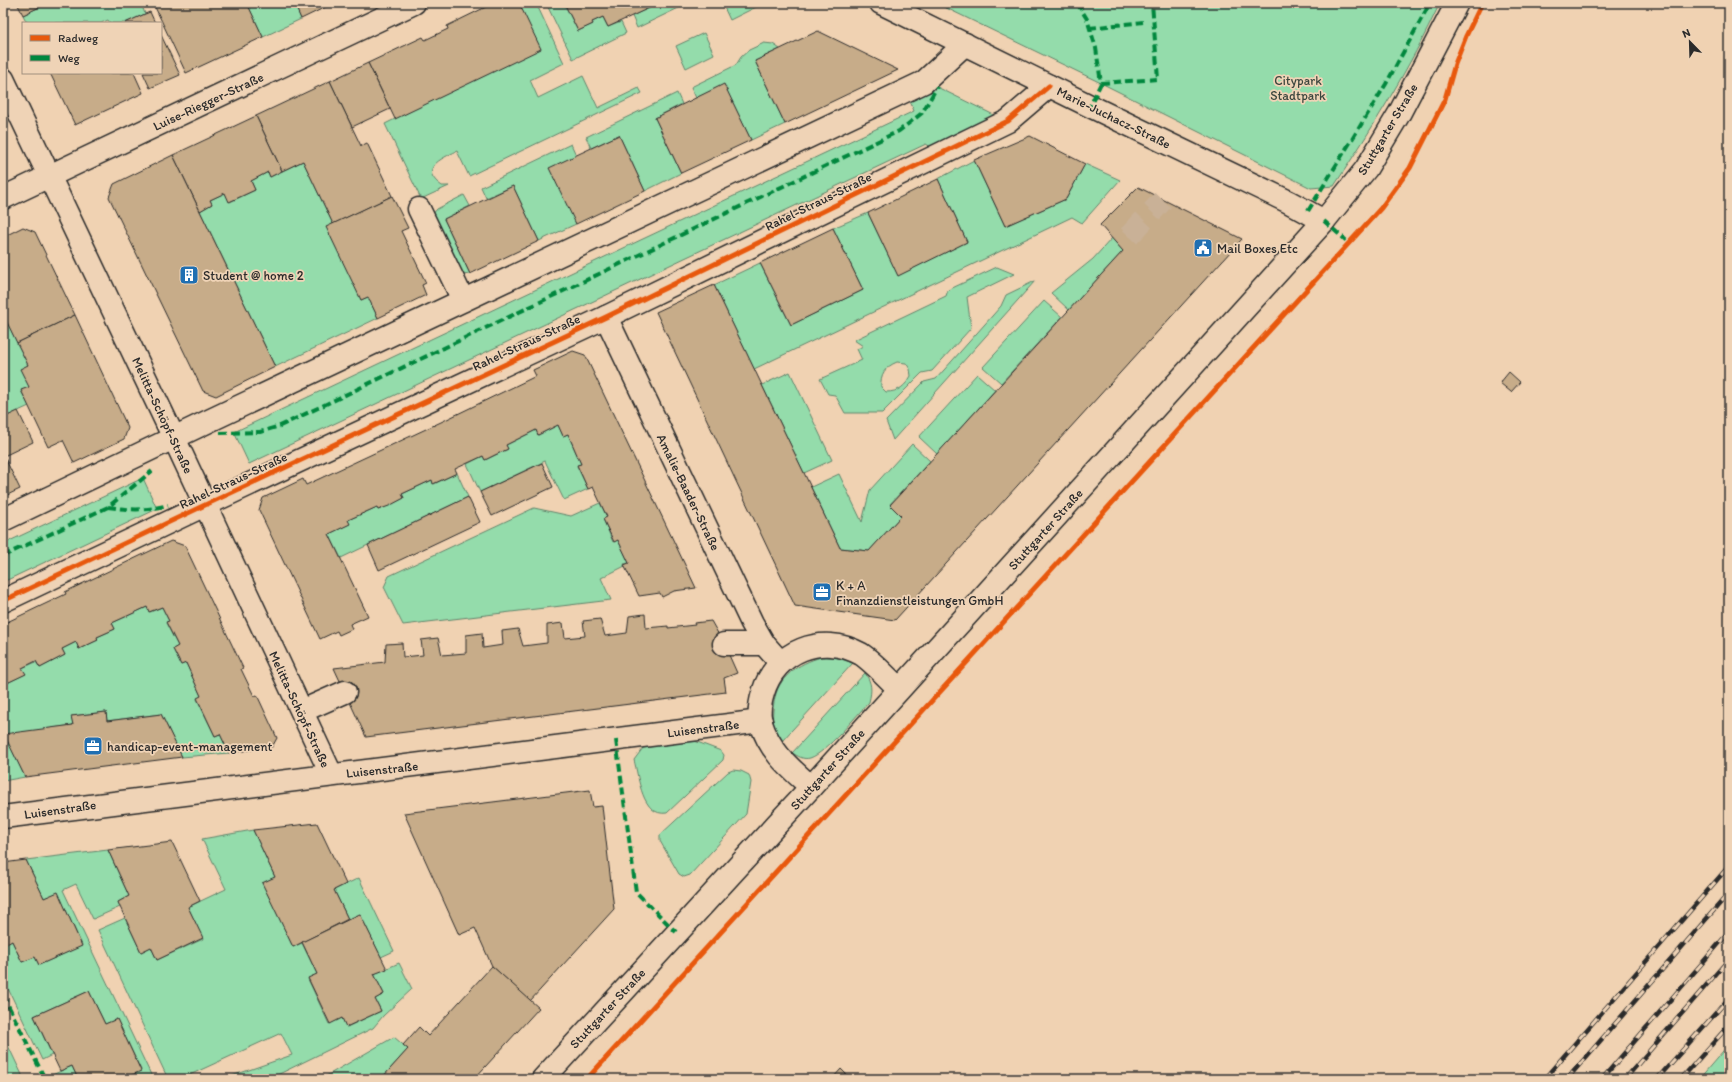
<svg xmlns="http://www.w3.org/2000/svg" width="1732" height="1082" font-family="Itim,sans-serif">
<style>
.green{fill:#94dcab;stroke:#60846b;fill-rule:evenodd}
.building{fill:#c7ac89;stroke:#2b2b2b}
.lines{fill:none;stroke-linecap:round;stroke-linejoin:round}
.minor-tunnel{stroke:#c9b197;stroke-width:22;stroke-dasharray:22 11;stroke-linecap:butt}
.minor-casing{stroke:#2b2b2b;stroke-width:25}
.major-casing{stroke:#2b2b2b;stroke-width:25}
.minor{stroke:#efd3b6;stroke-width:22}
.major{stroke:#efd3b6;stroke-width:22}
.rail-casing{stroke:#2b2b2b;stroke-width:4.5}
.rail{stroke:#efd3b6;stroke-width:3;stroke-dasharray:9;stroke-linecap:butt}
.quiet{stroke:#00873e;stroke-width:4;stroke-dasharray:8 4;stroke-linecap:butt}
.cycleway-casing{stroke:#efd3b6;stroke-width:8}
.cycleway{stroke:#e8590c;stroke-width:5}
.labels{text-anchor:middle;stroke-width:3.5;stroke-linejoin:round;paint-order:stroke}
.park-label{font-size:13px;fill:#3b463e;stroke:#efd3b6}
.street-label{font-size:13px;fill:#2b2b2b;stroke:#efd3b6}
.poi-label{font-size:13px;fill:#2b2b2b;stroke:#efd3b6;text-anchor:start}
</style>
<rect width="100%" height="100%" fill="#f0d2b2"/>
<filter id="ink" filterUnits="userSpaceOnUse"><feTurbulence type="fractalNoise" baseFrequency=".025" numOctaves="2"/><feDisplacementMap in="SourceGraphic" scale="8" xChannelSelector="R" yChannelSelector="G"/><feConvolveMatrix kernelMatrix="1 2 1 2 8 2 1 2 1" color-interpolation-filters="sRGB"/></filter>
<g filter="url(#ink)">
<g class="green">
<polygon points="48,3 141,3 145,14 125,23 110,23 108,20 101,23 27,23 23,15"/>
<polygon points="247,3 294,3 301,19 263,37"/>
<path d="M519,3H536L564,63L530,80L538,98L583,76L598,108L639,88L642,93L469,176L457,151C440,159 418,169 442,186H449L421,199L385,124L395,119Z"/>
<polygon points="546,3 564,3 578,31 593,24 592,22 603,17 608,27 621,22 626,33 573,59"/>
<polygon points="660,3 689,3 637,28 632,16"/>
<polygon points="722,3 760,3 762,4 730,20"/>
<path d="M936,3H1440C1410,68 1373,127 1334,186L1311,188L1101,83Z"/>
<polygon points="704,33 714,54 686,68 676,46"/>
<polygon points="764,43 773,44 780,49 755,61 785,124 751,140 724,85 696,98 691,87 736,65 741,57 749,50"/>
<polygon points="937,87 998,117 936,150 926,144 249,464 234,432 914,111 910,101"/>
<polygon points="677,93 682,104 655,118 681,173 645,191 619,135 591,148 586,137"/>
<polygon points="571,144 576,155 576,224 539,241 513,186 486,198 481,187"/>
<polygon points="974,160 1005,226 1066,199 1085,164 1120,180 1082,223 1072,217 754,369 714,285 760,263 791,325 863,290 833,228 868,213 898,275 967,242 938,179"/>
<polygon points="303,161 333,224 361,300 368,297 378,318 275,367 200,211 212,204 210,200 225,193 230,202 255,190 251,181 268,172 270,177"/>
<polygon points="464,195 470,206 444,219 470,274 463,275 457,270 431,216 437,209"/>
<polygon points="1112,238 1123,251 1069,310 1051,293 1093,259"/>
<path d="M997,267L1014,274L967,297L971,328L932,371L922,373L882,413H845L835,395L828,394L820,379L862,360L857,349L863,346L854,340L946,296L948,290ZM897,362L906,363L910,369L911,376C905,386 899,392 886,392L881,387C880,374 885,367 897,362Z"/>
<polygon points="1035,281 893,440 886,421 924,382 936,379 1001,306 1006,295"/>
<polygon points="1044,301 1062,317 1001,383 983,367"/>
<polygon points="3,314 28,365 29,387 21,391 29,406 3,418"/>
<polygon points="790,372 832,460 804,473 762,385"/>
<polygon points="977,374 995,390 937,454 919,437"/>
<polygon points="558,425 563,436 568,434 581,464 577,466 588,489 564,500 545,461 480,492 467,464 483,456 485,460 508,449 506,445 536,430 538,435"/>
<polygon points="912,444 930,461 890,504 901,516 869,551 840,548 811,487 839,474 862,522 870,490"/>
<polygon points="457,473 468,497 341,558 329,534 349,524 348,520 377,507 378,510 404,498 402,494 432,480 434,484"/>
<polygon points="143,478 157,509 3,582 3,544"/>
<polygon points="600,503 607,517 603,519 613,542 618,540 629,563 624,564 625,566 601,578 611,600 403,625 384,587 389,576 534,508 571,516"/>
<polygon points="147,607 150,612 162,607 169,621 166,623 178,646 173,649 181,665 186,663 201,696 197,699 215,736 220,734 229,753 182,757 161,714 107,721 106,712 72,716 73,725 5,735 25,777 3,781 3,683 6,682 7,683 25,674 22,668 36,662 40,668 65,655 62,649 76,642 79,649 98,640 97,637 115,629 112,623"/>
<path d="M821,657H835L853,663L782,741C780,735 775,729 773,724C772,717 773,709 774,702C778,676 798,664 821,657Z"/>
<path d="M865,673C872,683 872,690 869,702C856,716 826,753 810,758C803,760 798,756 792,753Z"/>
<path d="M692,740L721,751L724,755L723,760L667,813C642,817 639,778 634,760L643,748Z"/>
<polygon points="733,770 741,771 749,775 751,782 746,814 690,875 684,877 679,874 660,841 660,835 728,772"/>
<polygon points="253,830 275,877 263,883 293,947 302,943 317,974 308,979 329,1024 342,1018 347,1027 381,1011 375,999 384,994 374,974 399,963 412,989 383,1016 373,1028 269,1079 223,1079 292,1055 281,1033 181,1079 168,1079 98,930 125,918 141,952 151,947 157,960 203,939 188,907 226,889 202,839"/>
<polygon points="108,850 129,896 118,902 120,907 93,919 76,884 63,890 153,1079 123,1079 141,1070 117,1019 105,1024 89,991 34,1016 52,1055 42,1060 3,978 3,946 12,941 22,962 35,957 39,965 82,945 58,893 44,898 26,860"/>
<polygon points="359,878 394,951 381,957 360,914 348,919 334,890"/>
<polygon points="3,1035 24,1079 3,1079"/>
<polygon points="394,1037 408,1049 381,1079 321,1079"/>
<polygon points="1729,1044 1729,1079 1699,1079"/>
<polygon points="72,1066 78,1079 51,1079 50,1076"/>
</g>
<g class="building">
<polygon points="17,3 48,3 23,15"/>
<polygon points="163,3 247,3 263,37 186,73 155,7"/>
<polygon points="294,3 334,3 301,19"/>
<polygon points="494,3 519,3 541,49 395,119 368,63 423,37 425,40 448,29 447,26"/>
<polygon points="564,3 660,3 608,27 603,17 592,22 593,24 578,31"/>
<polygon points="150,12 155,23 125,23 145,14"/>
<polygon points="818,31 898,70 785,124 755,61"/>
<polygon points="161,35 180,75 150,88 143,73 161,73"/>
<polygon points="368,63 390,109 352,127 330,81"/>
<polygon points="50,73 134,73 143,93 75,125"/>
<polygon points="330,81 361,146 367,143 392,196 333,224 303,161 282,171 256,116"/>
<polygon points="724,84 751,140 681,173 655,118"/>
<polygon points="256,116 282,171 270,177 268,172 251,181 255,190 229,202 225,193 210,200 212,204 200,211 173,155"/>
<polygon points="619,135 645,191 576,224 549,168"/>
<polygon points="1030,136 1085,164 1066,199 1005,226 974,160"/>
<polygon points="173,155 275,367 216,396 203,391 109,197 114,184"/>
<polygon points="938,179 967,242 898,276 868,213"/>
<polygon points="513,186 539,241 470,274 444,219"/>
<polygon points="1138,187 1242,239 895,620 795,606 656,312 714,285 840,548 869,551 901,516 890,505 1123,251 1100,225"/>
<polygon points="392,196 408,228 401,231 426,283 422,285 426,295 378,318 368,297 361,300 326,227"/>
<polygon points="23,227 35,232 75,315 17,343 3,314 3,237"/>
<polygon points="833,228 863,290 791,325 760,263"/>
<polygon points="75,315 128,428 124,439 74,463 63,440 48,447 21,390 29,387 20,369 28,365 17,343"/>
<polygon points="573,351 585,355 696,588 674,591 662,597 660,593 639,596 624,565 629,563 618,540 614,542 603,519 607,517 593,487 588,489 577,465 581,464 568,434 563,436 558,425 538,435 536,430 506,445 508,449 495,455 485,460 483,456 455,469 457,473 433,484 432,480 402,494 404,498 389,506 378,510 377,507 348,520 350,524 329,534 368,616 350,624 352,629 339,635 337,631 320,639 259,510 263,498 303,479 306,485 441,422 536,376 533,370"/>
<polygon points="1509,372 1520,382 1511,392 1500,383"/>
<polygon points="18,411 33,442 4,456 3,418"/>
<polygon points="3,454 20,489 3,497"/>
<polygon points="542,463 553,487 492,516 480,492"/>
<polygon points="468,497 480,522 379,570 368,545"/>
<polygon points="171,541 185,546 243,668 241,669 254,696 257,695 277,738 272,747 229,753 220,734 215,736 197,698 201,696 186,663 181,665 173,649 178,646 166,622 169,621 162,607 149,612 147,607 112,623 115,629 97,637 98,640 79,649 76,642 62,649 65,655 40,668 36,661 22,668 26,674 7,683 6,682 3,683 3,624 66,594 65,592"/>
<polygon points="645,614 646,628 668,626 668,628 695,625 694,623 711,621 724,644 737,673 724,678 726,692 366,737 334,668 385,662 386,644 402,643 403,657 423,655 421,640 438,638 442,655 466,653 466,635 482,633 483,648 503,645 502,631 518,629 523,646 547,643 547,625 563,623 565,638 585,636 583,621 600,619 605,636 627,633 629,616"/>
<polygon points="106,712 107,721 161,714 182,757 25,777 4,734 73,725 71,716"/>
<polygon points="590,790 593,807 602,806 614,909 530,1001 492,966 475,928 459,935 404,813"/>
<polygon points="317,823 346,884 334,890 348,919 293,947 262,883 275,877 253,830"/>
<polygon points="172,842 200,901 188,907 203,938 157,960 151,947 141,952 120,907 118,902 129,896 108,850"/>
<polygon points="26,860 44,898 58,892 82,946 39,965 35,957 22,962 12,941 3,946 3,863"/>
<polygon points="360,914 387,969 374,974 384,994 375,999 381,1011 346,1027 342,1018 330,1024 308,978 317,974 302,942"/>
<polygon points="492,966 539,1008 474,1079 381,1079 408,1049 403,1045 419,1027 428,1036"/>
<polygon points="89,991 105,1024 117,1019 141,1071 123,1079 78,1079 72,1066 60,1071 34,1016"/>
<polygon points="841,1069 851,1079 832,1079"/>
</g>
<g class="lines">
<polyline class="minor-tunnel" points="1129,236 1163,200"/>
<g class="minor-casing">
<g id="minor">
<polyline points="881,3 1090,106 1289,202 1324,221"/>
<polyline points="3,79 174,438 331,774"/>
<polyline points="3,198 414,3"/>
<polyline points="419,209 463,300"/>
<polyline points="606,317 752,623 764,644 780,662"/>
<polyline points="3,520 213,419 924,82 965,44"/>
<polyline points="3,601 205,505 606,317 1008,121 1049,86"/>
<polyline points="724,644 764,644"/>
<polyline points="302,711 345,692"/>
<path d="M811,787C789,767 770,752 761,723C758,713 760,703 763,693C775,651 822,632 861,654C872,661 889,679 899,689"/>
<polyline points="3,817 761,721"/>
</g>
</g>
<g class="major-casing">
<polyline id="major" points="543,1079 811,787 1324,221 1366,169 1399,114 1457,3"/>
</g>
<use href="#minor" class="minor"/>
<use href="#major" class="major"/>
<g class="rail-casing">
<g id="rail">
<polyline points="1544,1079 1729,866"/>
<polyline points="1567,1079 1729,893"/>
<polyline points="1602,1079 1729,932"/>
<polyline points="1625,1079 1729,959"/>
<polyline points="1657,1079 1729,998"/>
<polyline points="1681,1079 1729,1025"/>
</g>
</g>
<use href="#rail" class="rail"/>
<g class="quiet">
<polyline points="1077,3 1087,19 1096,48 1101,83 1090,106"/>
<polyline points="1089,28 1143,22"/>
<polyline points="1101,83 1158,79 1152,3"/>
<polyline points="1308,211 1386,84 1430,3"/>
<polyline points="1324,221 1349,243"/>
<polyline points="220,433 260,432 280,426 899,131 922,113 937,87"/>
<path d="M108,507C128,510 148,511 168,505"/>
<polyline points="3,556 108,507 152,471"/>
<polyline points="616,740 636,892 676,932"/>
<polyline points="3,995 45,1079"/>
</g>
<g class="cycleway-casing">
<g id="cycleway">
<polyline points="3,601 205,505 606,317 1008,121 1049,86"/>
<polyline points="587,1079 1381,208 1410,168 1445,99 1455,64 1466,36 1482,3"/>
</g>
</g>
<use href="#cycleway" class="cycleway"/>
</g>
</g>
<defs>
<g id="civic-square" transform="scale(1)"><rect x="-9" y="-9" width="18" height="18" rx="4" fill="#1f6fb2" stroke="#efd3b6"/><path d="M-.6-6.5H3V-4.5H.6V-3L4-1V1h2V6H-6V1h2V-1L-.6-3ZM-1.2 2.5V6h2.4V2.5Z" fill="#fff"/></g>
<g id="building-square" transform="scale(1)"><rect x="-9" y="-9" width="18" height="18" rx="4" fill="#1f6fb2" stroke="#efd3b6"/><path d="M-4-6H4V6H1V3H-1V6H-4ZM-2.5-4.3h1.7v1.8h-1.7ZM.8-4.3h1.7v1.8H.8ZM-2.5-1h1.7V.8h-1.7ZM.8-1h1.7V.8H.8Z" fill="#fff"/></g>
<g id="office-square" transform="scale(1)"><rect x="-9" y="-9" width="18" height="18" rx="4" fill="#1f6fb2" stroke="#efd3b6"/><path d="M-6-3h4V-5.5h4V-3h4V5H-6ZM-1-4.5V-3h2v-1.5ZM-6 0V1H6V0Z" fill="#fff"/></g>
</defs>
<g fill-rule="evenodd">
<use href="#civic-square" x="1203" y="248"/>
<use href="#building-square" x="189" y="275"/>
<use href="#office-square" x="822" y="592"/>
<use href="#office-square" x="93" y="746"/>
</g>
<g class="labels">
<g class="park-label">
<text x="1298" y="85">Citypark<tspan x="1298" dy="15">Stadtpark</tspan></text>
</g>
<g class="street-label">
<text transform="translate(208 101) rotate(-25)" y="5">Luise-Riegger-Straße</text>
<text transform="translate(1114 117) rotate(26)" y="5">Marie-Juchacz-Straße</text>
<text transform="translate(1387 129) rotate(-59)" y="5">Stuttgarter Straße</text>
<text transform="translate(818 201) rotate(-26)" y="5">Rahel-Straus-Straße</text>
<text transform="translate(526 342) rotate(-25)" y="5">Rahel-Straus-Straße</text>
<text transform="translate(163 415) rotate(65)" y="5">Melitta-Schöpf-Straße</text>
<text transform="translate(233 480) rotate(-25)" y="5">Rahel-Straus-Straße</text>
<text transform="translate(689 492) rotate(64)" y="5">Amalie-Baader-Straße</text>
<text transform="translate(1045 529) rotate(-48)" y="5">Stuttgarter Straße</text>
<text transform="translate(300 709) rotate(65)" y="5">Melitta-Schöpf-Straße</text>
<text transform="translate(703 728) rotate(-7)" y="5">Luisenstraße</text>
<text transform="translate(382 769) rotate(-6)" y="5">Luisenstraße</text>
<text transform="translate(827 769) rotate(-48)" y="5">Stuttgarter Straße</text>
<text transform="translate(60 809) rotate(-8)" y="5">Luisenstraße</text>
<text transform="translate(607 1008) rotate(-47)" y="5">Stuttgarter Straße</text>
</g>
<g class="poi-label">
<text x="1217" y="253">Mail Boxes Etc</text>
<text x="203" y="280">Student @ home 2</text>
<text x="836" y="590">K + A<tspan x="836" dy="15">Finanzdienstleistungen GmbH</tspan></text>
<text x="107" y="751">handicap-event-management</text>
</g>
</g>
<rect width="1732" height="1082" fill="none" stroke="#efd3b6" stroke-width="16"/>
<rect x="8" y="8" width="1716" height="1066" fill="none" stroke="#2b2b2b" stroke-width="1.5" filter="url(#ink)"/>
<rect x="22" y="22" width="140" height="52" fill="#efd3b6" stroke="#a1907e"/>
<rect x="30" y="35" width="20" height="6" fill="#e8590c" stroke="#a1907e"/>
<text x="58" y="42" font-size="12" fill="#2b2b2b">Radweg</text>
<rect x="30" y="55" width="20" height="6" fill="#00873e" stroke="#a1907e"/>
<text x="58" y="62" font-size="12" fill="#2b2b2b">Weg</text>
<g transform="translate(1690 42) rotate(337)" stroke="#efd3b6" stroke-width="3" paint-order="stroke">
<path d="M0-3L7 15L0 10L-7 15Z" fill="#2b2b2b"/>
<text y="-6" font-size="11" font-weight="bold" text-anchor="middle" fill="#2b2b2b">N</text>
</g>
</svg>
